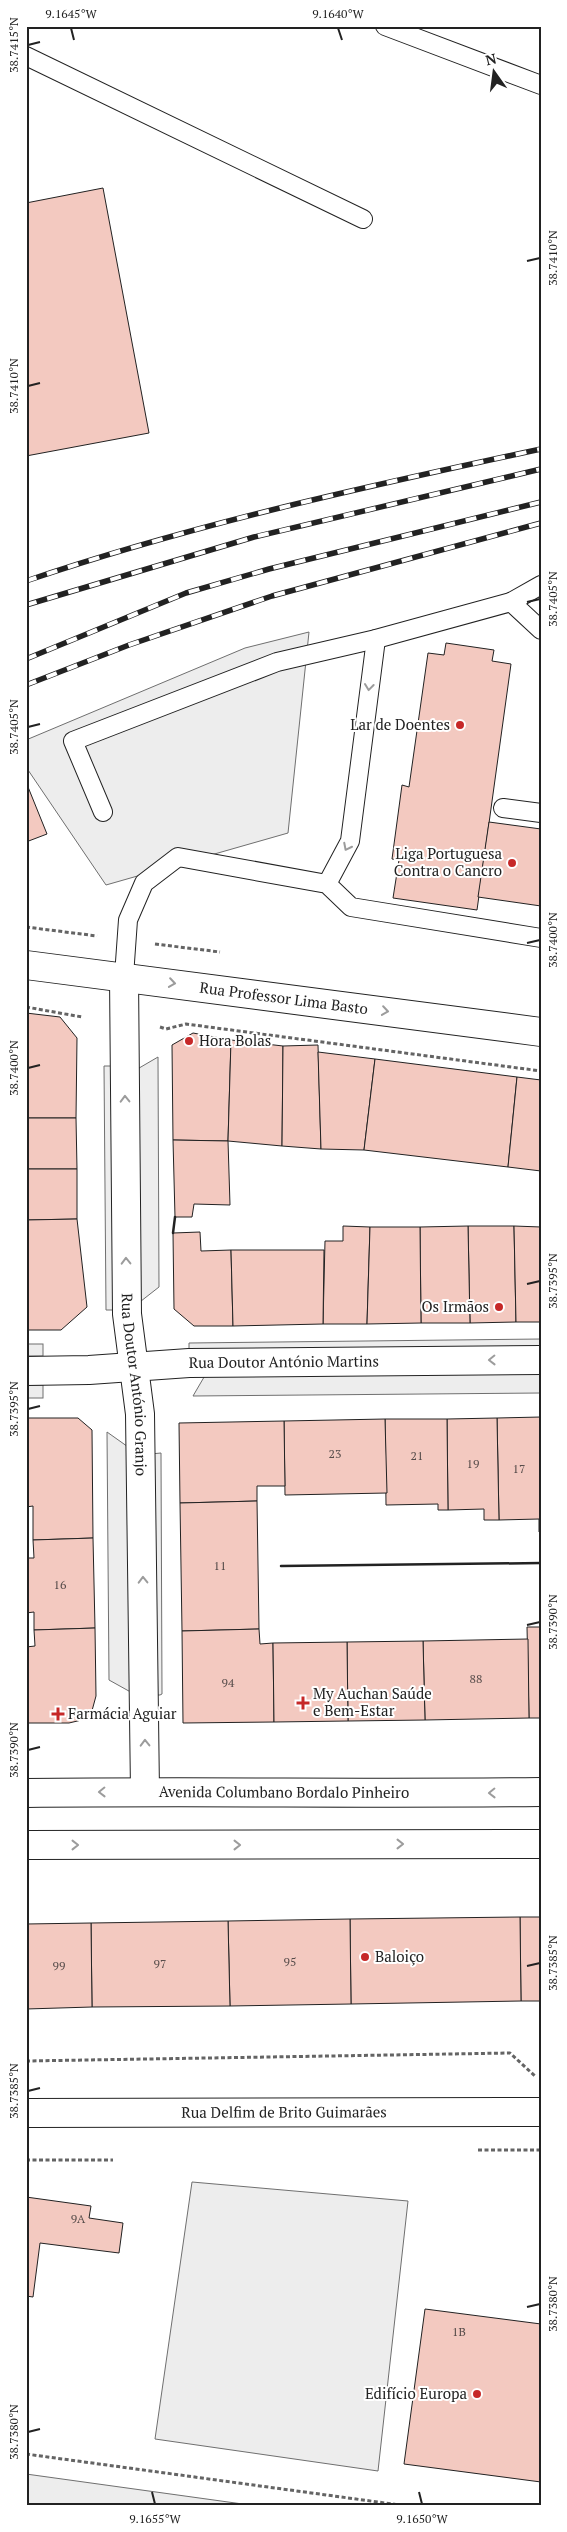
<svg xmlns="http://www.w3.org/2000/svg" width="567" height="2532" font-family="'PT Serif',serif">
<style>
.parking{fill:#ededed;stroke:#6f6f6f}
.building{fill:#f3c9c0;stroke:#222}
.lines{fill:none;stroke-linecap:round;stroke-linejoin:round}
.service-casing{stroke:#222;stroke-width:20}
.minor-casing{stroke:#222;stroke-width:30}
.primary-casing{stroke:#222;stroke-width:30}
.path{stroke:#646464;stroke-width:3;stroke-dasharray:4 2.5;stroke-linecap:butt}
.service{stroke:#fff;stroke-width:18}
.minor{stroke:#fff;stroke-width:28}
.primary{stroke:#fff;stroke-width:28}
.rail-casing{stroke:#222;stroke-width:5.5}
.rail{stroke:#fff;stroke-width:4;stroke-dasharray:11;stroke-linecap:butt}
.wall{stroke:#222;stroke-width:2.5}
.oneway{stroke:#9c9c9c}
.ticks{fill:none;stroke:#222;stroke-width:2}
.poi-dot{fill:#c62828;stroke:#fff;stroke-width:2}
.labels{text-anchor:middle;stroke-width:4;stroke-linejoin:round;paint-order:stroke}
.number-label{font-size:12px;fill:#564c4a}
.poi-label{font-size:15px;fill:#222;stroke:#fff;text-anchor:end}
.street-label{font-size:15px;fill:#222;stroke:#fff}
.neatline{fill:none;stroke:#222;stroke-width:2}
.ticks-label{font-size:12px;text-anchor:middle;fill:#222}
</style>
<rect width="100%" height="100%" fill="#fff"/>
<g class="parking">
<polygon points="309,632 288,833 106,885 26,767 26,740 245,648"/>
<polygon points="158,1057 159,1287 136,1305 134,1071"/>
<polygon points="104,1066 116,1066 118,1310 106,1310"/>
<polygon points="541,1339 541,1351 189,1354 189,1343"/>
<rect x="26" y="1344" width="17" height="12"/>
<polygon points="541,1369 541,1393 193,1396 207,1372"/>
<rect x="26" y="1385" width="17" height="13"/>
<polygon points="107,1432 131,1449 136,1695 109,1680"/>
<polygon points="161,1453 162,1694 160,1695 152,1695 150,1454"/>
<polygon points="192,2182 408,2201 378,2471 155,2439"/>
<polygon points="26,2474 257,2506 26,2505"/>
</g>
<g class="building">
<polygon points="103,188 149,433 26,456 26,203"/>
<polygon points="446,643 494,650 492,661 511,664 477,910 393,898 399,860 392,859 402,785 409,787 428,653 444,655"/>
<polygon points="26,782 47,834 26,842"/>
<polygon points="489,822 541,829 541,906 478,897"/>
<polygon points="26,1013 60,1017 77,1038 76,1118 26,1118"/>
<polygon points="193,1033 231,1040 228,1141 173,1140 172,1045"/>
<polygon points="231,1040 283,1046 282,1146 228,1141"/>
<polygon points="318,1045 321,1149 282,1146 283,1046"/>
<polygon points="318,1052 375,1059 364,1150 321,1149"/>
<polygon points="375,1059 517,1077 508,1167 364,1150"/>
<polygon points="517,1077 541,1080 541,1171 508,1167"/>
<polygon points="26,1118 76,1118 77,1169 26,1169"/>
<polygon points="173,1140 228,1141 230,1205 194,1204 192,1217 175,1217"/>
<polygon points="26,1169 77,1169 77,1219 26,1220"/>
<polygon points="77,1219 87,1307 61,1330 26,1330 26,1220"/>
<polygon points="343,1226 370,1227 367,1324 323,1324 325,1241 343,1241"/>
<polygon points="468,1226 514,1226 516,1322 470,1323"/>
<polygon points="468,1226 470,1323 421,1323 420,1227"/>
<polygon points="514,1226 541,1227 541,1322 516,1322"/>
<polygon points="370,1227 420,1227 421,1323 367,1324"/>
<polygon points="200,1232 201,1251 231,1250 233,1326 194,1326 174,1309 173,1233"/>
<polygon points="231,1250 324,1250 323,1324 233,1326"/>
<polygon points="541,1417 541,1532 539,1532 539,1519 499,1520 497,1418"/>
<polygon points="26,1418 78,1418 92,1430 93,1538 33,1540 33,1506 26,1507"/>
<polygon points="497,1418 499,1520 484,1520 484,1509 448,1510 447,1419"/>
<polygon points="385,1419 447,1419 448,1510 438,1510 438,1504 386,1505"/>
<polygon points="385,1419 387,1493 285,1495 284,1421"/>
<polygon points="284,1421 285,1486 257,1486 257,1501 180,1503 179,1423"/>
<polygon points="257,1501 259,1629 182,1631 180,1503"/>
<polygon points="93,1538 95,1628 34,1630 34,1612 26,1613 26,1558 34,1558 33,1540"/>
<polygon points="527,1627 541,1627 541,1718 529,1718"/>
<polygon points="95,1628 96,1696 90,1718 69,1723 26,1723 26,1647 35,1646 34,1630"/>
<polygon points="259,1629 260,1644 273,1643 274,1722 183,1723 182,1631"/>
<polygon points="528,1639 529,1718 425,1720 423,1641"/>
<polygon points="423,1641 425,1720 348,1721 347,1642"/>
<polygon points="347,1642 348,1721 274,1722 273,1643"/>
<polygon points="520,1917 541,1917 541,2001 521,2001"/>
<polygon points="520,1917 521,2001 351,2004 350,1919"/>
<polygon points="350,1919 351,2004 230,2006 228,1921"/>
<polygon points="228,1921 230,2006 92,2007 91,1923"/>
<polygon points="91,1923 92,2007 26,2009 26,1924"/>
<polygon points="26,2197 91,2206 89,2218 123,2223 119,2253 40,2243 33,2297 26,2296"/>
<polygon points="425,2309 541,2324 541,2482 404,2464"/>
</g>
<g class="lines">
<g class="service-casing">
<g id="service">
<polyline points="385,26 541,85"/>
<polyline points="26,56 363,219"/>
<polyline points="511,602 541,585"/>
<polyline points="503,808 541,813"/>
<polyline points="103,812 73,741 277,662 376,639 511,602 541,630"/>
<polyline points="327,884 350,841 376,639"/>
<polyline points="124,976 128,920 144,883 178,857 327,884 351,907 541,938"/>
</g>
</g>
<g class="minor-casing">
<g id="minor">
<path id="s1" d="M26,965L541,1032"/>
<path id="s2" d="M124,976L127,1314L140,1414L145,1791"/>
<path id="s3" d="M26,1371L89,1370L189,1363L541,1360"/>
<path id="s4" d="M26,2113L541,2112"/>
</g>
</g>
<g class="primary-casing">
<g id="primary">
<path id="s5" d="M26,1793C198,1791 369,1794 541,1792"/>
<polyline points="26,1845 541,1844"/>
</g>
</g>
<g class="path">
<polyline points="26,927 97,936"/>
<polyline points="155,944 220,952"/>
<polyline points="26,1007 82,1017"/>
<polyline points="160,1027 166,1029 186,1024 541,1071"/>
<polyline points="26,2061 510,2053 536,2077"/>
<polyline points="478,2150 541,2150"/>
<polyline points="26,2160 113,2160"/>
<polyline points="26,2454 407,2506"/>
</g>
<use href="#service" class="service"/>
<use href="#minor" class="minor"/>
<use href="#primary" class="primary"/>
<g class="rail-casing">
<g id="rail">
<path d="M26,581C194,524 368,486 541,449"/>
<polyline points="26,605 254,537 541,469"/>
<polyline points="26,659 186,593 269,569 541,502"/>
<polyline points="26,685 129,645 272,596 541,523"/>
</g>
</g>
<use href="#rail" class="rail"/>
<g class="wall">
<polyline points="173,1233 175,1217"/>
<polyline points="281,1566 541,1563"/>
</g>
</g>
<defs><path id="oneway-chevron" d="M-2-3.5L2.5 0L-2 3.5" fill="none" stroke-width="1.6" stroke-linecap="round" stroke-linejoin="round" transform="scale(1.25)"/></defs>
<g class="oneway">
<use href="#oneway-chevron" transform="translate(369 687) rotate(97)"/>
<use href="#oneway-chevron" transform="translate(347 847) rotate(117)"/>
<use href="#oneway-chevron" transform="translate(172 983) rotate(8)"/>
<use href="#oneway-chevron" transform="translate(385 1011) rotate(8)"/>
<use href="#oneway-chevron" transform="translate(125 1099) rotate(-91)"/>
<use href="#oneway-chevron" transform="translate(126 1261) rotate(-91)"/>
<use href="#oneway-chevron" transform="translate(492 1360) rotate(179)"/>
<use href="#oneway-chevron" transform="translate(143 1580) rotate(-91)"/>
<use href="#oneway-chevron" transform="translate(145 1743) rotate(-91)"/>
<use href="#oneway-chevron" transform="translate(102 1792) rotate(179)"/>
<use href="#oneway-chevron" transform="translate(492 1793) rotate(179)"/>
<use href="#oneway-chevron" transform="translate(400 1844)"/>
<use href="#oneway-chevron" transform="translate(75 1845)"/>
<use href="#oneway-chevron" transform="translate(237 1845)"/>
</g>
<path class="ticks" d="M71,28L74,40M338,28L342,40M28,45L40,42M527,261L540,258M28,386L40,383M527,602L540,599M28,727L40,724M527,943L540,940M28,1068L40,1065M527,1284L540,1281M28,1409L40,1406M527,1625L540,1622M28,1750L40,1747M527,1966L540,1963M28,2091L40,2088M527,2307L540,2304M28,2432L40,2429M152,2492L155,2504M419,2492L422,2504"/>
<g class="poi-dot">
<circle cx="460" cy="725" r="5"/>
<circle cx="512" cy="863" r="5"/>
<circle cx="189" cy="1041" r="5"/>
<circle cx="499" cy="1307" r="5"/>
<path d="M300.5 1695.5h5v5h5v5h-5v5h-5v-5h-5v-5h5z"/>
<path d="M55.5 1706.5h5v5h5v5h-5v5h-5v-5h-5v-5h5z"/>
<circle cx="365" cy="1957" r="5"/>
<circle cx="477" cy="2394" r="5"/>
</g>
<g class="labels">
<g class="number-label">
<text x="335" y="1458">23</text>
<text x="417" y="1460">21</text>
<text x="473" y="1468">19</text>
<text x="519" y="1473">17</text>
<text x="220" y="1570">11</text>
<text x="60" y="1589">16</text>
<text x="476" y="1683">88</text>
<text x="228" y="1687">94</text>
<text x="290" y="1966">95</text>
<text x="160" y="1968">97</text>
<text x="59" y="1970">99</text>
<text x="78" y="2223">9A</text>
<text x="459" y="2336">1B</text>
</g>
<g class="poi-label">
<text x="450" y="730">Lar de Doentes</text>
<text x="502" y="859">Liga Portuguesa<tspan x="502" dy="17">Contra o Cancro</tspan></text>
<text x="199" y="1046" text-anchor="start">Hora Bolas</text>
<text x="489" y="1312">Os Irmãos</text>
<text x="313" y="1699" text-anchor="start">My Auchan Saúde<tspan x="313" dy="17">e Bem-Estar</tspan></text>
<text x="68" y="1719" text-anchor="start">Farmácia Aguiar</text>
<text x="375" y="1962" text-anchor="start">Baloiço</text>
<text x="467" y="2399">Edifício Europa</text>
</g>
<g class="street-label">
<text dy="5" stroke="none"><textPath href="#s1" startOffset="260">Rua Professor Lima Basto</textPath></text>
<text dy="5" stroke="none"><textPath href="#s3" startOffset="258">Rua Doutor António Martins</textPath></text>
<text dy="5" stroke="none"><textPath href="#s2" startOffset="409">Rua Doutor António Granjo</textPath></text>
<text dy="5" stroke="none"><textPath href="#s5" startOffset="258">Avenida Columbano Bordalo Pinheiro</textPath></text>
<text dy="5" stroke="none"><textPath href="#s4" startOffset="258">Rua Delfim de Brito Guimarães</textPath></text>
</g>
</g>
<rect width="567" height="2532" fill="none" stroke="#ffffff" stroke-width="55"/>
<g transform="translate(494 72) rotate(346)" stroke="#ffffff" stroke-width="4" paint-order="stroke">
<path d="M0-4L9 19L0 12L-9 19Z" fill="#222222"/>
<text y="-8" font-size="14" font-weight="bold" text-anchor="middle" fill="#222222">N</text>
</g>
<rect x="28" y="28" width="512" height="2476" class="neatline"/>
<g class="ticks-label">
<text x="71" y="18">9.1645°W</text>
<text x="338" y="18">9.1640°W</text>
<text transform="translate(14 45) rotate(-90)" y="4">38.7415°N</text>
<text transform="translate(553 258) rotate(-90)" y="4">38.7410°N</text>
<text transform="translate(14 386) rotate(-90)" y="4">38.7410°N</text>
<text transform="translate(553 599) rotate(-90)" y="4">38.7405°N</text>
<text transform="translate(14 727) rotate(-90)" y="4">38.7405°N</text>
<text transform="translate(553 940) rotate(-90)" y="4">38.7400°N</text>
<text transform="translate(14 1068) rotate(-90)" y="4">38.7400°N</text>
<text transform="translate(553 1281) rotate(-90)" y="4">38.7395°N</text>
<text transform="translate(14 1409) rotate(-90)" y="4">38.7395°N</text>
<text transform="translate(553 1622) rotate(-90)" y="4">38.7390°N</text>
<text transform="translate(14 1750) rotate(-90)" y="4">38.7390°N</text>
<text transform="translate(553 1963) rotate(-90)" y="4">38.7385°N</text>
<text transform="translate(14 2091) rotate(-90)" y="4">38.7385°N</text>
<text transform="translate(553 2304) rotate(-90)" y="4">38.7380°N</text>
<text transform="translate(14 2432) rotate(-90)" y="4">38.7380°N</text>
<text x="155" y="2523">9.1655°W</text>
<text x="422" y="2523">9.1650°W</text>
</g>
</svg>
